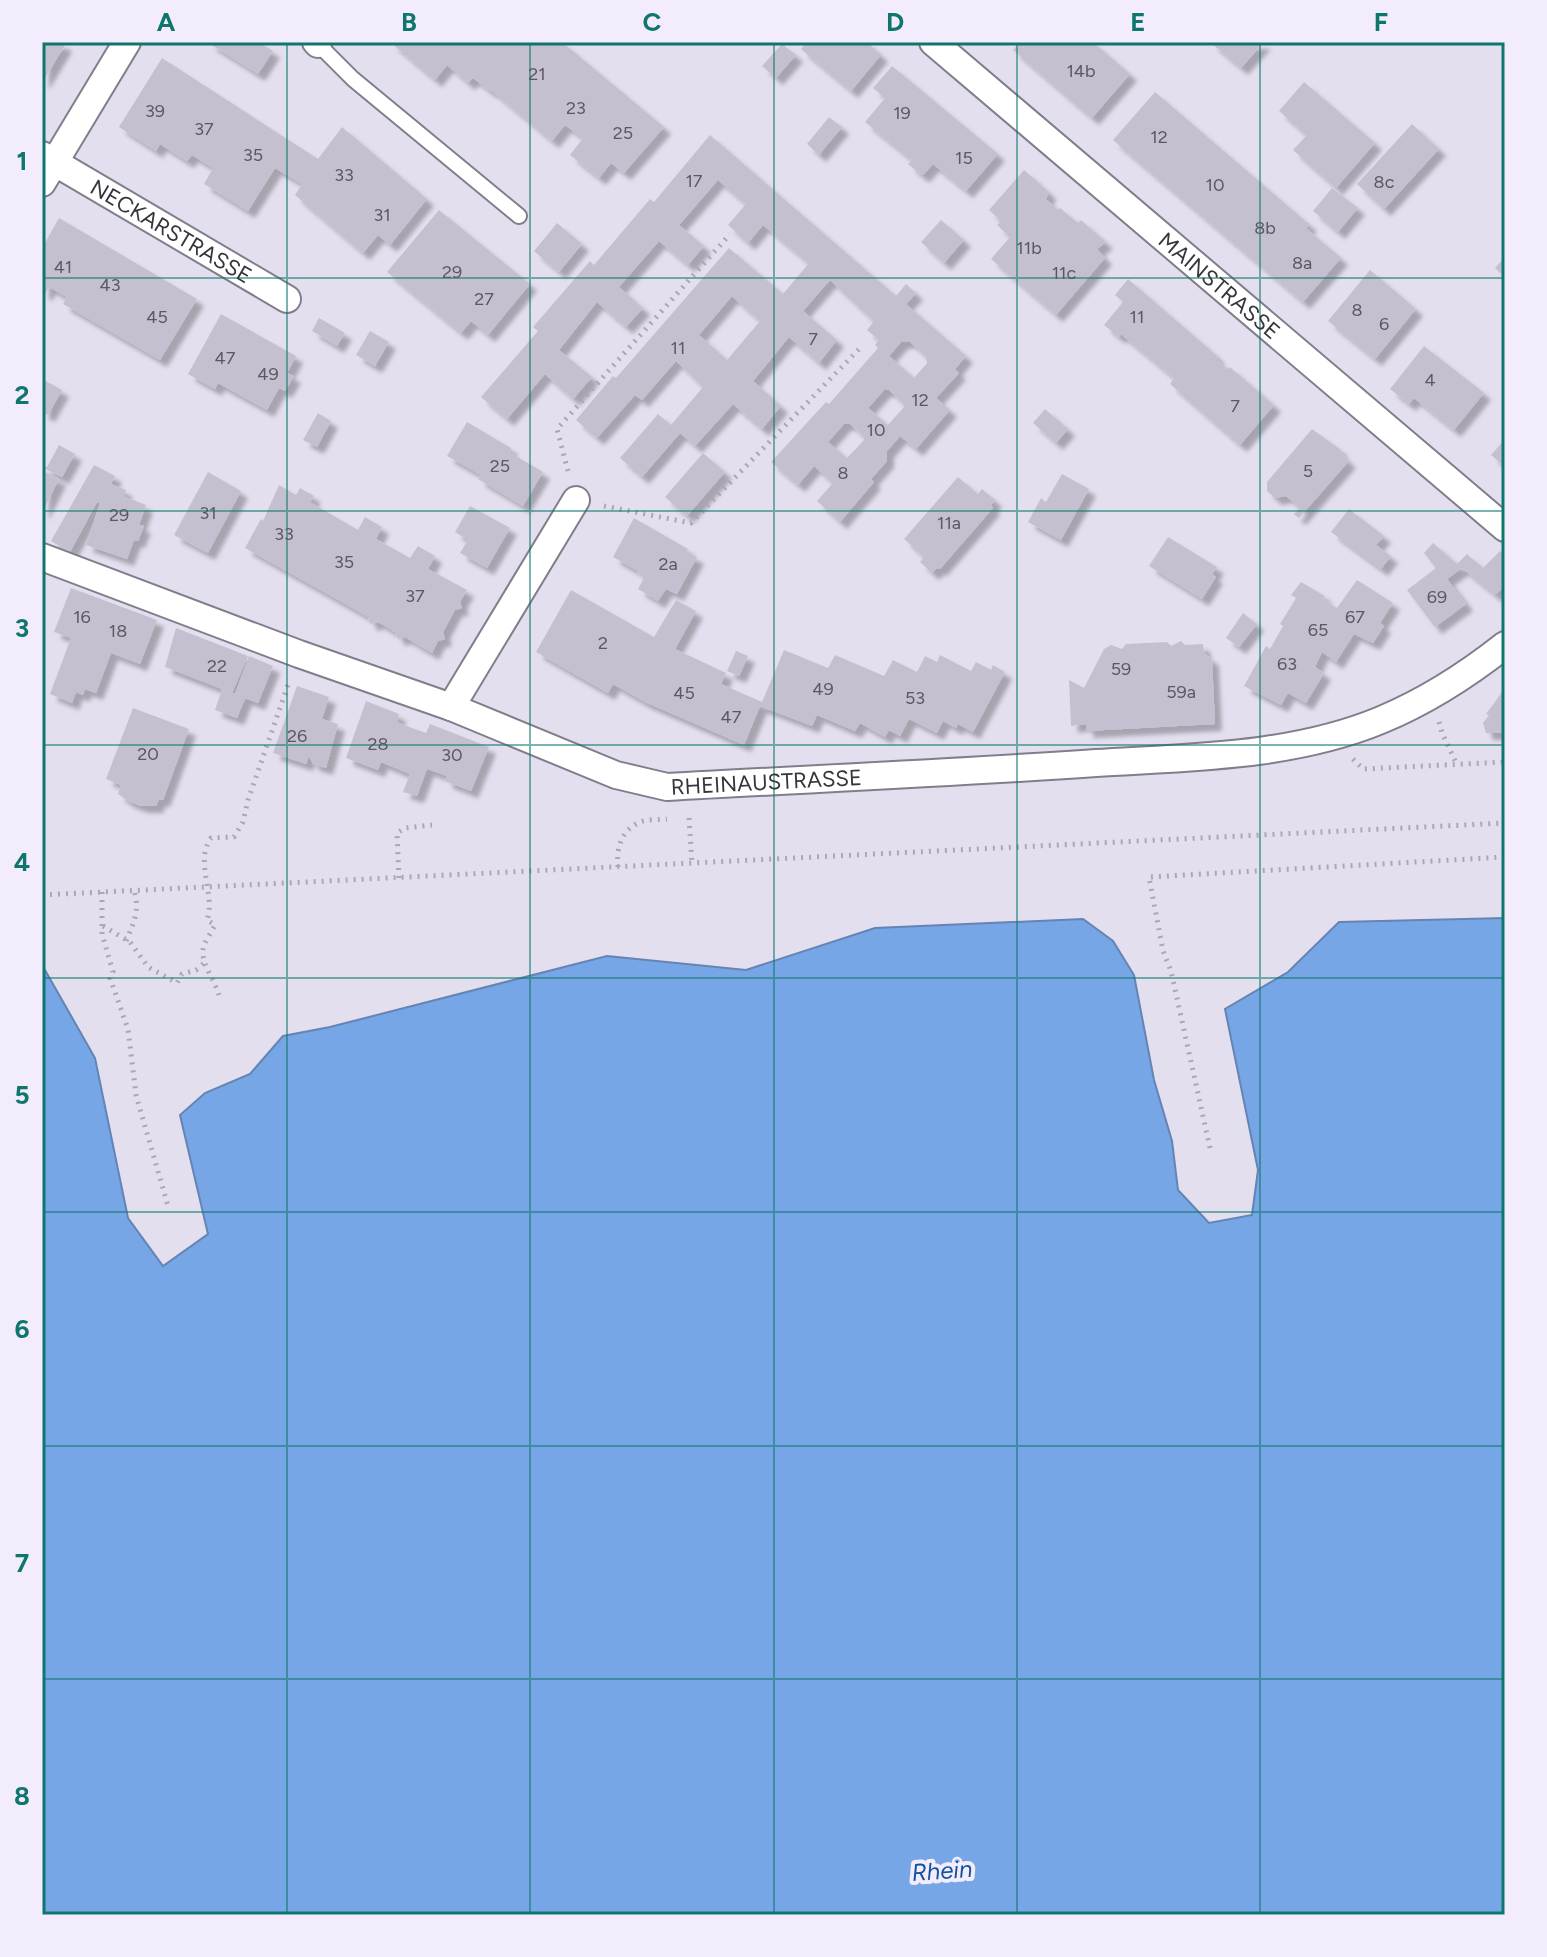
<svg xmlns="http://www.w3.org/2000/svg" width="1547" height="1957" font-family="Figtree,sans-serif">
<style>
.water{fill:#77a6e7;stroke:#6484b3;stroke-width:2}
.building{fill:#c5c0cf;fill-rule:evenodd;filter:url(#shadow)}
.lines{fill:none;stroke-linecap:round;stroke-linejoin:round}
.service-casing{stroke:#817d8a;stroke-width:18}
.minor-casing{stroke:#817d8a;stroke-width:30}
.path{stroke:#aba7b4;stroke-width:5;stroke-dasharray:2 6;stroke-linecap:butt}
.service{stroke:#fff;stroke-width:14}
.minor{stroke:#fff;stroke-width:26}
.grid{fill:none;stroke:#0f766e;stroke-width:2;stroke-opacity:0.55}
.labels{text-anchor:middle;stroke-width:8;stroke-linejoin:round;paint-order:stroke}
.number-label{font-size:18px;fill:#5a5860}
.street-label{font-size:22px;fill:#37353b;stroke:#f2ecfc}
.water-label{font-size:24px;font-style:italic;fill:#13529e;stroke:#f2ecfc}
.neatline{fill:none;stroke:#0f766e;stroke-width:3}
.grid-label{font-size:26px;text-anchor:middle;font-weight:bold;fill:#0f766e}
</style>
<defs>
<filter id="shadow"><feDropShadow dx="7" dy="7" stdDeviation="2" flood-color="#0004"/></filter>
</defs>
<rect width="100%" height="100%" fill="#e4dfef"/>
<polygon class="water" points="1505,918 1505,1915 42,1915 42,970 45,970 95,1058 128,1218 163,1266 208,1234 180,1115 205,1093 250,1074 283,1036 330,1027 607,956 746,970 875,928 1083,919 1113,941 1134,975 1154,1080 1172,1141 1178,1190 1209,1223 1252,1215 1258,1170 1225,1009 1288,972 1339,922"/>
<g class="building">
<polygon points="42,42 61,42 65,45 42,83"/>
<polygon points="207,42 258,42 273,51 258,74"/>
<polygon points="390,42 562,42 664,127 624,173 611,163 599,178 570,155 583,138 565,125 552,141 491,90 490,91 473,78 468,83 447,65 435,80"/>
<polygon points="807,42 867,42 881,55 851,91 801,49"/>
<polygon points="1020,42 1093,42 1130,74 1092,118 1013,50"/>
<polygon points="1210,42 1264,42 1241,68"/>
<polygon points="782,44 796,55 776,78 762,66"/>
<polygon points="162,58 318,159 342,127 427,199 390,245 378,235 363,253 295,195 302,184 275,168 248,211 204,184 213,168 192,155 187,161 160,144 156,151 119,127"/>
<polygon points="892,66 998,154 966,191 933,164 923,175 920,174 908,164 912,160 865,122 885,98 873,88"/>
<polygon points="1304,82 1375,143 1336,188 1293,150 1307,135 1279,111"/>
<polygon points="1155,92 1304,220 1310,224 1306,228 1341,258 1303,302 1113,140"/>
<polygon points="829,117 842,127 819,155 807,144"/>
<polygon points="1412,124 1439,149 1384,209 1357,184"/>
<path d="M710,135L896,296L906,284L916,293L906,304L966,356L955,369L959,373L936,398L950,410L916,449L900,436L887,451V461L871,479L874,482L840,522L817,501L833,483L814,466L798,485L771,462L826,402L829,404L878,348L875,345L879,340L867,330L874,321L830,280L803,311L837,340L819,363L789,337L753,381L781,406L762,429L733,404L695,446L680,433L642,477L620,458L658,414L671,425L703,387L676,361L642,400L635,395L597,438L576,420L613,376L616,378L729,248L783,294L809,263L763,225L748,243L728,225L746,204L718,180L679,225L704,246L688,265L659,241L619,287L643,308L626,327L597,302L559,350L592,377L573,399L545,374L507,419L481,397L538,331L533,327L590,261L594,265L650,199L654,202ZM732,296L760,321L727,360L699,335ZM909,341L926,356L927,363L914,378L889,356L901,342ZM884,390H889L903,403L904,407L888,425L868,408ZM849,423L863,436L864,440L847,458L828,442L844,424Z"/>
<polygon points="1024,170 1049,192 1046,199 1058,210 1060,208 1078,223 1081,220 1106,242 1097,249 1105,258 1056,315 991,259 1010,237 997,225 1001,221 989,210"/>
<polygon points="1332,188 1358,208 1338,232 1313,211"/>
<polygon points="439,210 530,284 488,335 471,321 461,333 387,272"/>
<polygon points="59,218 197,299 160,360 63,304 67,297 49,287 45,294 42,292 42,248"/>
<polygon points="941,220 964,240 944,263 921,242"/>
<polygon points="557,223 582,244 559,272 534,251"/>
<polygon points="1505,257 1505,277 1495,268"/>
<polygon points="1370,270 1416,309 1375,359 1328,321"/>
<polygon points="1128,279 1217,356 1216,359 1228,369 1230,367 1274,405 1240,445 1170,384 1174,378 1121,334 1119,337 1104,325 1123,302 1115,295"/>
<polygon points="221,314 296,356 287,373 294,376 285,391 279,388 267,410 218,383 215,389 188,374"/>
<polygon points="319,318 345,333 337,346 312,331"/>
<polygon points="370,331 389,342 375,366 356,355"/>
<polygon points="1424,346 1484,393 1454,430 1414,398 1409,404 1390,389"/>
<polygon points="42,379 62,390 48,415 42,412"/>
<polygon points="1045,409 1068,429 1056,443 1033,423"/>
<polygon points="318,413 331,421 317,447 303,440"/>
<polygon points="467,422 511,448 509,452 543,472 523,506 478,479 481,475 447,456"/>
<polygon points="1312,429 1341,450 1339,452 1349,461 1299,518 1294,514 1300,508 1286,496 1275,498 1267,491 1267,482"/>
<polygon points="1505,439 1505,467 1491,455"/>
<polygon points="59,445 75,454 62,477 45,469 43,471 59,479 42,513 42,465 47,467"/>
<polygon points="703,453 725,472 687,516 665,497"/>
<polygon points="94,465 115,476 111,484 126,490 123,496 146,505 139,525 144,526 138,541 134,540 127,559 86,545 100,503 97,502 70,552 51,541"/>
<polygon points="208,472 241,491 208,553 174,535"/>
<polygon points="1062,474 1089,489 1061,540 1028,522 1041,498 1046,502"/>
<polygon points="958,477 978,494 982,489 995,500 991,505 993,508 940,569 937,568 932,573 920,562 924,557 904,539"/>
<polygon points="279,485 296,495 300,488 314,496 310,502 358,530 365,517 382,527 376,539 410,558 418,546 435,556 428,569 467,590 460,602 462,608 455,610 443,632 445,639 438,641 432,653 405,637 398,639 395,632 378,622 370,624 368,617 358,611 245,548 261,519 263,521"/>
<polygon points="470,506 510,528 487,568 460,553 468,540 455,532"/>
<polygon points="1349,509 1384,536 1376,545 1391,556 1381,569 1331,532"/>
<polygon points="634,518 688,549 686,552 697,557 677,594 666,589 658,601 638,589 644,578 637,573 638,571 613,557"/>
<polygon points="1168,537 1217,567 1212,574 1216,577 1202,599 1149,566"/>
<polygon points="1433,543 1457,564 1467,554 1483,568 1500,551 1505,556 1505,586 1495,595 1462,568 1447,579 1466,604 1435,627 1407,590 1436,568 1424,553"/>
<polygon points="1357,580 1393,603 1380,623 1384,626 1373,643 1354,634 1336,662 1322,652 1315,667 1324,673 1306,703 1288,693 1281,705 1244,686 1266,646 1270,649 1283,626 1280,624 1296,598 1291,595 1301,582 1325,596 1323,599 1337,608"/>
<polygon points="71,588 157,620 140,664 111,653 96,693 85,689 83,695 76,692 72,703 50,694 71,638 54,632"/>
<polygon points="571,590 654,637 676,600 696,611 675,649 726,673 721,684 762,702 784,650 828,668 835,655 884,676 893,660 917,672 925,656 937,662 940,655 971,671 976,662 991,670 993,665 1005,672 973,732 958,724 956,728 943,721 937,733 909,719 900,736 889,730 885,737 860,723 855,731 817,715 812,726 760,706 744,745 645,702 613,684 608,693 536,652"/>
<polygon points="1243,613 1257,624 1239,647 1226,638"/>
<polygon points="176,628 248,656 232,693 235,694 249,656 273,666 258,703 245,698 237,718 215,710 222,689 165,667"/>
<polygon points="1181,641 1185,645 1203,644 1204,653 1212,659 1215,724 1086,731 1086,724 1071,726 1069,680 1084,688 1104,649 1111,645 1122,649 1126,644 1167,642 1171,646"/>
<polygon points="736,651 748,656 739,676 727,671"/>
<polygon points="297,686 329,697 322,719 338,724 326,768 313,764 309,756 306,764 273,753"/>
<polygon points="1505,688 1505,733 1486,733 1483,723 1489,715 1486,714"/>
<polygon points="366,701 399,714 397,722 412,728 426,733 430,724 489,747 471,791 445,781 447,776 427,769 417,796 403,792 410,774 381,762 378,770 346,758"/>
<polygon points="133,708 189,729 163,800 159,799 156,806 141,806 128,801 118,794 121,785 106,779"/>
</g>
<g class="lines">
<g class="service-casing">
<polyline id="service" points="318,44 353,79 519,216"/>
</g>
<g class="minor-casing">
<g id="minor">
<polyline points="316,42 318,44"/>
<path id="s1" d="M933,42L1505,528"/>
<path id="s2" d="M42,155L287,299"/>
<polyline points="42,183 127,42"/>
<path id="s3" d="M42,557L299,654L451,707L616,775L667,787C810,779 953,773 1096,763C1191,757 1292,757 1381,720C1427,701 1467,675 1505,645"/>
<polyline points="451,707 576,500"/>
</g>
</g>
<g class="path">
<polyline points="568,471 557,429 730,234"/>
<polyline points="604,506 691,523 862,346"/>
<polyline points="1439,722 1442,733 1457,765"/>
<polyline points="1353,759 1363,769 1505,762"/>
<polyline points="689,818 692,864"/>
<path d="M618,867C616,849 621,830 640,822C647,819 659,820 667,819"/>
<polyline points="399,878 397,833 405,828 432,825"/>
<polyline points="102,892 102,934 113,972 110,978 128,1029 136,1095 168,1206"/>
<polyline points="42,895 1505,823"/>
<polyline points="103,926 130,942 148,967 177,983 182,974 196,970 204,963"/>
<path d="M126,941C134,922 140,911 134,890"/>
<path d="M219,995C215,981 201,963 203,950C204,942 211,933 215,925L207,920C216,894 194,862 211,838L234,837L243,822L248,800L289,682"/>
<polyline points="1210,1148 1171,971 1163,951 1149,877 1505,857"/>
</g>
<use href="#service" class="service"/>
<use href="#minor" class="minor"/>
</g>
<path class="grid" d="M287,42V1915M530,42V1915M774,42V1915M1017,42V1915M1260,42V1915M42,278H1505M42,511H1505M42,745H1505M42,978H1505M42,1212H1505M42,1446H1505M42,1679H1505"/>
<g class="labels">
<g class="number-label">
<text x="1081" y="77">14b</text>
<text x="537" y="80">21</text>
<text x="576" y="114">23</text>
<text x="155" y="117">39</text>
<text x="902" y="119">19</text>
<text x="204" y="135">37</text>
<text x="623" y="139">25</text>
<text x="1159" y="143">12</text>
<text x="253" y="161">35</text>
<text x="964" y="164">15</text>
<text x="344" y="181">33</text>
<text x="694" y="187">17</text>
<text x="1384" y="188">8c</text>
<text x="1215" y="191">10</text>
<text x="382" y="221">31</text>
<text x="1265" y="234">8b</text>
<text x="1029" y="254">11b</text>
<text x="1302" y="269">8a</text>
<text x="63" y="273">41</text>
<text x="452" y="278">29</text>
<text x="1064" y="279">11c</text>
<text x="110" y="291">43</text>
<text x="484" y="305">27</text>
<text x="1357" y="316">8</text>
<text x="157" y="323">45</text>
<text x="1137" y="323">11</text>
<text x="1384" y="330">6</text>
<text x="813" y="345">7</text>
<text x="678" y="354">11</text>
<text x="225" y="364">47</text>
<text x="268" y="380">49</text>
<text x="1430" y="386">4</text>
<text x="920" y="406">12</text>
<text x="1235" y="412">7</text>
<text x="876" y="436">10</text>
<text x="500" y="472">25</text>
<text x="1308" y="477">5</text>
<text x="843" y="479">8</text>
<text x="208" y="519">31</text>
<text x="119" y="521">29</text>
<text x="949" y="529">11a</text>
<text x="284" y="540">33</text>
<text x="344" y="568">35</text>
<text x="668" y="570">2a</text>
<text x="415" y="602">37</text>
<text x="1437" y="603">69</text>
<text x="82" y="623">16</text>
<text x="1355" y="623">67</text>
<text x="1318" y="636">65</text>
<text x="118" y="637">18</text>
<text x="603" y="649">2</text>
<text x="1287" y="670">63</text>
<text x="217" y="672">22</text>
<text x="1121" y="675">59</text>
<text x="823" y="695">49</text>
<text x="1181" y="698">59a</text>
<text x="684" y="699">45</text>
<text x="915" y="704">53</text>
<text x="731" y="723">47</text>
<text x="297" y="742">26</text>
<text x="378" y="750">28</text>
<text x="148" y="760">20</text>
<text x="452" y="761">30</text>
</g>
<g class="street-label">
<text dy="8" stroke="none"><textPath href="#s2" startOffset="150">NECKARSTRASSE</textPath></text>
<text dy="8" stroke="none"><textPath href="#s1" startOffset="376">MAINSTRASSE</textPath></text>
<text dy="8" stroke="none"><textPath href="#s3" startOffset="766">RHEINAUSTRASSE</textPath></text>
</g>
<g class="water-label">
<text transform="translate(942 1871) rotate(-4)" y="8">Rhein</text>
</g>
</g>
<rect width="1547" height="1957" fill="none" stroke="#f2ecfc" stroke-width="88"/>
<rect x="44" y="44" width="1459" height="1869" class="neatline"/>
<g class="grid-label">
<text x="166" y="31">A</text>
<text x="409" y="31">B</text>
<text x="652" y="31">C</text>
<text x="895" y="31">D</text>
<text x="1138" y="31">E</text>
<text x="1381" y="31">F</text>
<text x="22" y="170">1</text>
<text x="22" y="404">2</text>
<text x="22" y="637">3</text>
<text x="22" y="871">4</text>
<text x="22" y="1104">5</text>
<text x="22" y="1338">6</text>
<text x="22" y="1572">7</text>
<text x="22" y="1805">8</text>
</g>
</svg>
